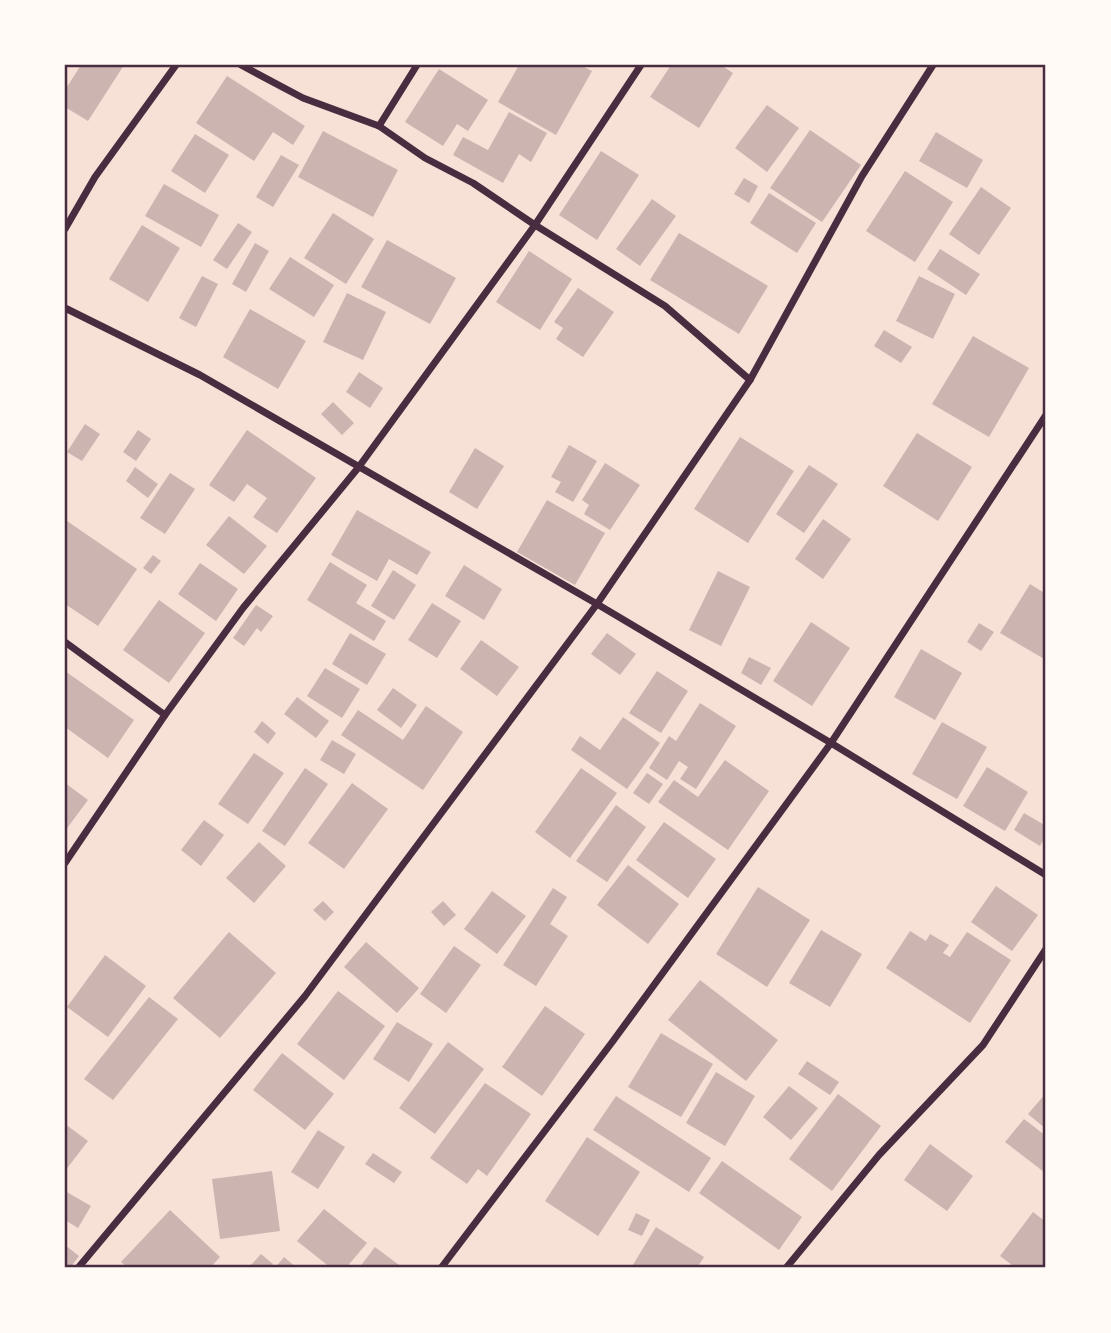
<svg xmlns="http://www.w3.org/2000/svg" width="1111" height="1333" font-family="'Titillium Web',sans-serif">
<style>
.building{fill:#ccb4b1}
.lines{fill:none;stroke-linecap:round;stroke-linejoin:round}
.minor{stroke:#4a2c40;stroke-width:7}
.neatline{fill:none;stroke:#4a2c40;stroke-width:2.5}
</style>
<rect width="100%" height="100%" fill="#f7e1d7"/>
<g class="building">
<polygon points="81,65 124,65 88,121 65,107 65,90"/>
<polygon points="519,65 580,65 592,71 556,135 498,102"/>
<polygon points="671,65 721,65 733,73 699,128 650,97"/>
<polygon points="439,69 488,100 468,131 457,124 443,146 405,122"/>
<polygon points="227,76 305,126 293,145 273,132 254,161 196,123"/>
<polygon points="767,105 799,128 767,172 735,148"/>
<polygon points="509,112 547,133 531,162 519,154 503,183 453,155 463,137 488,150"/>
<polygon points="810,130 861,165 822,222 770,188"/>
<polygon points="323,131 398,170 373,217 298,177"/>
<polygon points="936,132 983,160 967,188 919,161"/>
<polygon points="195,134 229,155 205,193 171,171"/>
<polygon points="601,151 639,175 597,240 559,215"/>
<polygon points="281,155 299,165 273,207 256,197"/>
<polygon points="905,171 953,202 915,262 866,231"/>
<polygon points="744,178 758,186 749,203 734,194"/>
<polygon points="164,184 219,215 201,247 145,216"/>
<polygon points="981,187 1011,208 979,255 949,234"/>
<polygon points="769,193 816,223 797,253 750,223"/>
<polygon points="652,199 676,216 640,266 616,249"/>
<polygon points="333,213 374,239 346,284 304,258"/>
<polygon points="238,223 252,232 227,269 213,260"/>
<polygon points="142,225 180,248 148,302 109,279"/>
<polygon points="679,233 768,286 739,334 650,280"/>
<polygon points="387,240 456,278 430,324 361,287"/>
<polygon points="255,243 269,251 246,292 232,284"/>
<polygon points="940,249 980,274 966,295 927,269"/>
<polygon points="529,251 572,279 540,330 496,302"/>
<polygon points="290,257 334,285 314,317 269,289"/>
<polygon points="202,276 218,284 196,327 179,318"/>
<polygon points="919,276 955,294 933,339 896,321"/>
<polygon points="578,288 614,312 583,357 556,339 563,328 554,322"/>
<polygon points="347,293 386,312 363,360 323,342"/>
<polygon points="250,309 306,341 278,389 223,357"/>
<polygon points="884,330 912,347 901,363 874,346"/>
<polygon points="973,336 1029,368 989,437 932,404"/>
<polygon points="359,372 383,388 370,408 346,392"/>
<polygon points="333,402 354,423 342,435 321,414"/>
<polygon points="85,424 100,434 82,461 67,452"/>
<polygon points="138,430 151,439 136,461 123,452"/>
<polygon points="247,430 316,478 277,533 253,517 267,498 247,484 234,502 209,485"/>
<polygon points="917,433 972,467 938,521 883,486"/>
<polygon points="740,437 794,471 748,543 694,509"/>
<polygon points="569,445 597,461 573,502 555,492 561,482 551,477"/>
<polygon points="475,448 504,466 477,509 449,492"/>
<polygon points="605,463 640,485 610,530 584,514 589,505 582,500"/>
<polygon points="809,465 838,484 804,533 776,514"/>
<polygon points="135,467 158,484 148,498 126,481"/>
<polygon points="170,473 195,489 165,534 140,518"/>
<polygon points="547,500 605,533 575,585 517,552"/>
<polygon points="357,510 431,552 417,575 389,559 377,581 331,555"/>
<polygon points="229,516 267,546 244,574 206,545"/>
<polygon points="823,519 851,539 823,579 795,559"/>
<polygon points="67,521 137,569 98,626 65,604"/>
<polygon points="153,555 161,561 151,574 143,568"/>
<polygon points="330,562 367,585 356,603 386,621 374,641 307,600"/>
<polygon points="200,563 238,589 216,621 178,594"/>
<polygon points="464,565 502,589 484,620 445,596"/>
<polygon points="393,570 416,585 394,620 371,606"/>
<polygon points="718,571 750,587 721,646 689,630"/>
<polygon points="1030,584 1046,594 1046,660 1000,633"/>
<polygon points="159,600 205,633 169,683 123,650"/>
<polygon points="432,603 461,621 437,658 408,640"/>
<polygon points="256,605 273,616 261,632 257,628 244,646 233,638"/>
<polygon points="811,622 850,648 812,706 773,681"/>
<polygon points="979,623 994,632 981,651 967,642"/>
<polygon points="350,633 386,654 367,685 332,664"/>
<polygon points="607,633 636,654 620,675 591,654"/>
<polygon points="481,640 519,667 497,696 460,669"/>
<polygon points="921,649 962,673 935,720 894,697"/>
<polygon points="749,657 771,668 761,685 741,673"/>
<polygon points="325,668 360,689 342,718 307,696"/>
<polygon points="65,671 134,720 108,758 65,727"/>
<polygon points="657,671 688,691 661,733 629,713"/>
<polygon points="393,688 417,705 401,728 377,710"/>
<polygon points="297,697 329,721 316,738 284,714"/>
<polygon points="700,703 736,726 696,789 680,779 688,767 679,761 667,780 649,768 669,736 676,741"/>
<polygon points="426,706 463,732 423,790 341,735 358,710 403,740"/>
<polygon points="623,717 660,743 627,789 571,750 580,736 600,750"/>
<polygon points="262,721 276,733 268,744 254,732"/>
<polygon points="942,722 987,747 957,799 912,774"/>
<polygon points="332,740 356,754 344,774 320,760"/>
<polygon points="254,753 284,773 248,824 218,804"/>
<polygon points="725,760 769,791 728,850 658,802 674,780 698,797"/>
<polygon points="987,767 1028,792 1005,831 963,806"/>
<polygon points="305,768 328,784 285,846 262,831"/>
<polygon points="581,768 617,793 570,858 535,832"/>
<polygon points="647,773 663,784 649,804 633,793"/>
<polygon points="65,783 88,800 65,831"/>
<polygon points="352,783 388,809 344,869 308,843"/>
<polygon points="616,805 646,827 607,882 576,861"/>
<polygon points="1024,813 1046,826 1046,835 1040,846 1014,830"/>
<polygon points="204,820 224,835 201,866 181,850"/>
<polygon points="664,822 716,859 688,898 636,860"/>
<polygon points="259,842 286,866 254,903 226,878"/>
<polygon points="628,865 679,904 648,944 597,905"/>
<polygon points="996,886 1038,915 1012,951 971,922"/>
<polygon points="758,887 810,920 767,987 716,954"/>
<polygon points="553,888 567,897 550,924 568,936 536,986 503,965"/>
<polygon points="492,891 526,916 497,954 464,929"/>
<polygon points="323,901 334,912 325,921 313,910"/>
<polygon points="443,901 456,915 444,926 431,912"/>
<polygon points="821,930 862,954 830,1007 789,983"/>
<polygon points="910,931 926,941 930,934 949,945 943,953 950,957 967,932 1011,960 970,1023 886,968"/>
<polygon points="229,932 276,973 220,1038 173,998"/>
<polygon points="366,942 419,988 397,1013 344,967"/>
<polygon points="454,946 481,965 446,1013 420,994"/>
<polygon points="105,955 146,986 108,1037 67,1007"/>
<polygon points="700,980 778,1040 746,1081 668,1020"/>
<polygon points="338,991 385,1026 344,1080 297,1044"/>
<polygon points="149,997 178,1019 113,1100 84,1079"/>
<polygon points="545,1006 585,1034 542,1096 502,1067"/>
<polygon points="397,1022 433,1044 409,1082 373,1059"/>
<polygon points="661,1033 713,1064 681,1117 628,1087"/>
<polygon points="448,1042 484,1069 435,1134 399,1108"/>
<polygon points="282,1053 334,1094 305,1130 253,1090"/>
<polygon points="807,1061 839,1082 830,1095 798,1074"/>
<polygon points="716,1072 755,1096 725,1146 686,1123"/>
<polygon points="485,1083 531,1114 487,1176 478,1169 467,1184 430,1158"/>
<polygon points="789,1086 818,1108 791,1140 763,1117"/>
<polygon points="1046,1093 1046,1129 1028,1114"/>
<polygon points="838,1094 881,1126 832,1191 789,1159"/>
<polygon points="616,1096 711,1158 689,1192 593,1130"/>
<polygon points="1024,1119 1046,1136 1046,1169 1044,1172 1005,1142"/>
<polygon points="65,1124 88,1141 65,1171"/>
<polygon points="318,1130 345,1147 318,1189 291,1172"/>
<polygon points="587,1137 640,1172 598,1236 545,1201"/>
<polygon points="930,1144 973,1176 947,1211 904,1180"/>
<polygon points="373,1153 402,1172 394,1183 365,1164"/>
<polygon points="722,1161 802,1217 779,1250 699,1193"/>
<polygon points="272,1171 280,1231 220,1239 212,1179"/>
<polygon points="65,1191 91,1206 78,1228 65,1220"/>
<polygon points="324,1209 367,1243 346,1268 331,1268 297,1241"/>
<polygon points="170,1210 220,1257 210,1268 128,1268 121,1262"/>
<polygon points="1033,1212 1046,1222 1046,1268 1016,1268 1000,1256"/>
<polygon points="636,1213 650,1220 642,1236 628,1230"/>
<polygon points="656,1227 704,1257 697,1268 631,1268"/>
<polygon points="65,1245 79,1256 70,1268 65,1268"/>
<polygon points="375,1247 403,1268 359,1268"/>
<polygon points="261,1254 273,1264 269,1268 253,1268 250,1266"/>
<polygon points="284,1257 297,1268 275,1268"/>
</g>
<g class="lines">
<g class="minor">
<polyline points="241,65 303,98 379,126 425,158 473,183 535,225 665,306 750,380"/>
<polyline points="379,126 417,65"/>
<polyline points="65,229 95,177 176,65"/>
<polyline points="65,308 200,375 597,604 831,743 1046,875"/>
<polyline points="65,642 165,715"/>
<polyline points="65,863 165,715 243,608 358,468 535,225 641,65"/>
<polyline points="78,1268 305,996 597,604 750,380 862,176 933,65"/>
<polyline points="441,1268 613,1041 831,743 1046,415"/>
<polyline points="786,1268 879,1155 983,1045 1046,949"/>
</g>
</g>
<rect width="1111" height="1333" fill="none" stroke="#fffaf5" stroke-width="133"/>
<rect x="66" y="66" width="978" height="1200" class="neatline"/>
</svg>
